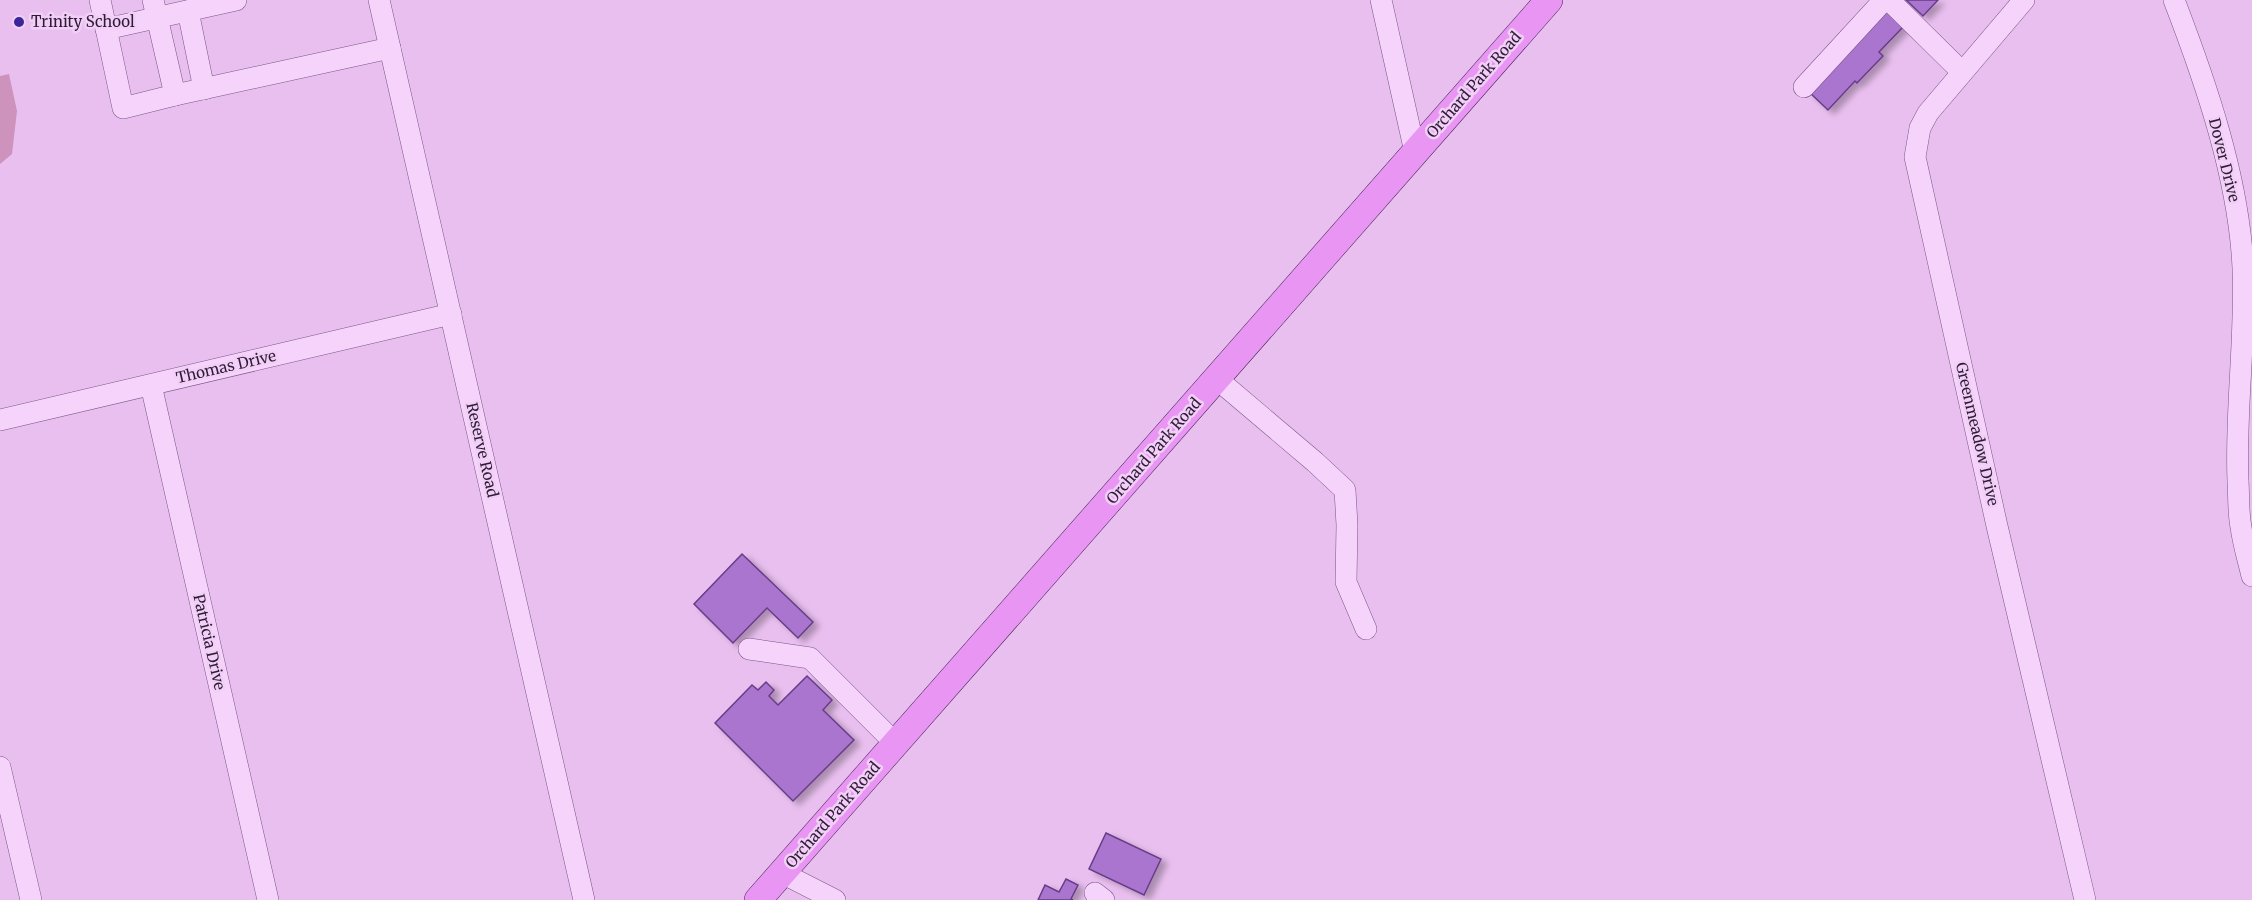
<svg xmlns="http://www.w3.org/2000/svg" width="2252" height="900" font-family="Merriweather,serif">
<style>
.grass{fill:#cd93bc}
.building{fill:#aa74ce;stroke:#683c88;stroke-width:1.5;filter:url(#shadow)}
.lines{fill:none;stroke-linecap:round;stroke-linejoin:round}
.minor-casing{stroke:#7a5788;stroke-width:22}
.major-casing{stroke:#472c55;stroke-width:28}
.minor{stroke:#f5d3fa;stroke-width:21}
.major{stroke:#e895f4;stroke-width:27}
.poi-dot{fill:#3a2699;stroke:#f2cff6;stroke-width:2}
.labels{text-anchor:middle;stroke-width:5;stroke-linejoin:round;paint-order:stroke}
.poi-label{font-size:15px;fill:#2e1c37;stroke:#f2cff6;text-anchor:start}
.street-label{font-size:15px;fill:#2e1c37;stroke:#f2cff6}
</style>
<defs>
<filter id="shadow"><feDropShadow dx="6" dy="4" stdDeviation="3" flood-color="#0004"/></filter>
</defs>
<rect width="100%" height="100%" fill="#e9bfef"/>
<polygon class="grass" points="9,74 17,111 12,154 0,164 0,76"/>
<g class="building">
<polygon points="1906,0 1938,0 1923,16"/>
<polygon points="1886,9 1904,26 1879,52 1883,56 1857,83 1855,81 1828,110 1809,92"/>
<polygon points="742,554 813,622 798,638 767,608 733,643 694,604"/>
<polygon points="807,676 832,700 823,710 854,740 793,801 715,723 752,685 758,690 766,682 774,690 769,696 778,705"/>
<polygon points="1106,833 1161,859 1144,895 1089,869"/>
<polygon points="1066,879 1078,885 1071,899 1073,900 1038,900 1045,885 1059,892"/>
</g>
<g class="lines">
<g class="minor-casing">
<g id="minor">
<polyline points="100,0 123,108 175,95 153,0"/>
<polyline points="379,0 584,900"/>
<polyline points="1381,0 1415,152"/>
<polyline points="1889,0 1962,72"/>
<polyline points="2024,0 1928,113 1920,128 1915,157 1997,526 2085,900"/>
<path d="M2174,0C2206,83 2239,179 2243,268C2246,339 2235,410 2238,481C2239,496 2238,512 2241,527C2243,543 2248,559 2252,576"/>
<polyline points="188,11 204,89"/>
<polyline points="106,29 236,0"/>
<polyline points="1804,87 1884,0"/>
<polyline points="175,95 390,48"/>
<polyline points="1217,379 1315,462 1345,490 1347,525 1346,582 1366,629"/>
<polyline points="151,385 268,900"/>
<polyline points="0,420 451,314"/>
<polyline points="749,649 810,658 896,744"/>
<polyline points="0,767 31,900"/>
<polyline points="782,873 835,900"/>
<polyline points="1095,893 1104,900"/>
</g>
</g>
<g class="major-casing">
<polyline id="major" points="758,900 1549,0"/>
</g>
<use href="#minor" class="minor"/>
<use href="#major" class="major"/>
</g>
<circle class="poi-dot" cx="19" cy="22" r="6"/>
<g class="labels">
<g class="poi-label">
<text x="31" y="27">Trinity School</text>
</g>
<g class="street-label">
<text transform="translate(1474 85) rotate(-49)" y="5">Orchard Park Road</text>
<text transform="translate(2224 160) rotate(76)" y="5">Dover Drive</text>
<text transform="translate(226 367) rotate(-13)" y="5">Thomas Drive</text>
<text transform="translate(1977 434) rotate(77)" y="5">Greenmeadow Drive</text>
<text transform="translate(482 450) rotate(77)" y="5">Reserve Road</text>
<text transform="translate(1154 451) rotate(-49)" y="5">Orchard Park Road</text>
<text transform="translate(209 642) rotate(77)" y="5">Patricia Drive</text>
<text transform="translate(833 815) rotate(-49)" y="5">Orchard Park Road</text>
</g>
</g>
</svg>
